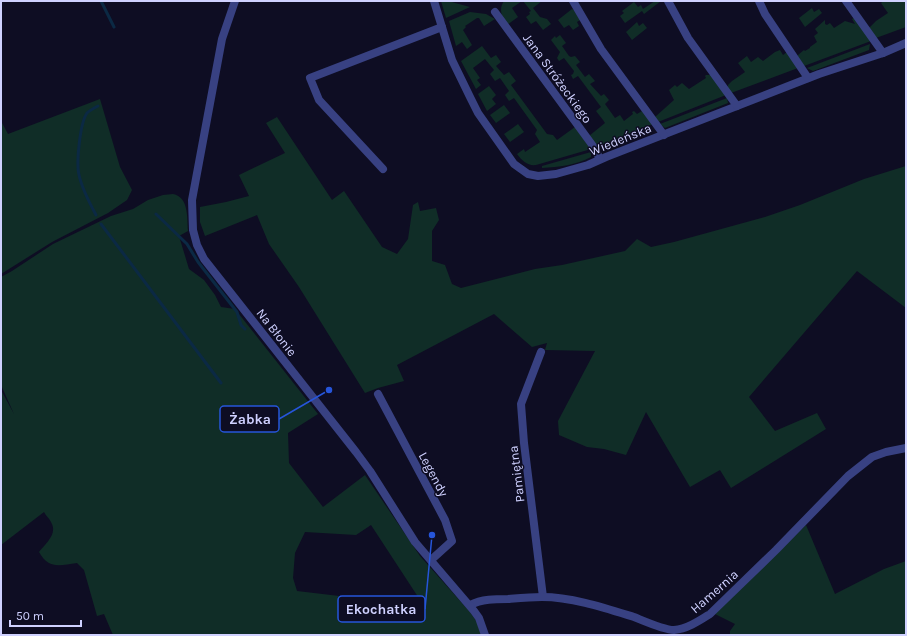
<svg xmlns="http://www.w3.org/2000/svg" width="907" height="636" font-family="Karla,sans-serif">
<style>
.green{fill:#102d27;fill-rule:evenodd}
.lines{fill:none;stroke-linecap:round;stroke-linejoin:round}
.stream{stroke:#0b2944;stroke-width:3}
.minor{stroke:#384182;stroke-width:8}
.tertiary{stroke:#384182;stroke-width:8}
.labels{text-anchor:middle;stroke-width:3;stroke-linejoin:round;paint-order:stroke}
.street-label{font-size:13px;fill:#cfd1ff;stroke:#0e0d23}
.leader{fill:none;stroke:#2655da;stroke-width:1.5}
.callout-dot{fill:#2655da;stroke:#0e0d23;stroke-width:1.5}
.callout{fill:#0e0d23;stroke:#2655da;stroke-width:1.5}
.callout-label{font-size:14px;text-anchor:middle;font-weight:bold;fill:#cfd1ff}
</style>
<rect width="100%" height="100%" fill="#0e0d23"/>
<g class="green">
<polygon points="441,1 448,1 470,7 446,18"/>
<path d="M504,1H522L512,8L518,17L507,25C502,17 498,10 504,1Z"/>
<polygon points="523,1 542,1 533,8 540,17 547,19 551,24 543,30 536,21 531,24 526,17 530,14 529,12 531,11"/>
<polygon points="655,1 661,1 644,14 642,11 625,23 620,16 624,13 622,11 634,2 638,7 641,5 643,9"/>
<polygon points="884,1 906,1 906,27 876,38 869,28 876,21 888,13 881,3"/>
<polygon points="812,8 814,12 819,9 822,13 805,27 799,18"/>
<polygon points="572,9 574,10 580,20 577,22 579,26 573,30 569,25 564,28 558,20"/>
<polygon points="470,12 486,14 495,19 484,26 479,18 477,18 465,26 466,27 463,30 472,45 467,49 462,42 456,46 449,21"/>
<polygon points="854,18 871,41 804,66 798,57 798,55 804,50 805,51 810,48 810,47 817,42 814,36 818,33 815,29 825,20 825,24 827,25 830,23 834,28 845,21 855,24 852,19"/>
<polygon points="637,22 639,26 643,23 647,28 632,40 626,32"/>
<polygon points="560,35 566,43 562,46 569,56 571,57 575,56 580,62 576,65 585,77 589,74 595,81 590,84 601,96 604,94 609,100 605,104 615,118 620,115 624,121 633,114 632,112 634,111 637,114 642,111 653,124 597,147 589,136 605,123 603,120 596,111 601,107 578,76 573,79 571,75 573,74 574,71 564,58 559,61 557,58 560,52 551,40 555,36 556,38"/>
<polygon points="870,44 869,50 813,71 807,68"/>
<path d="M482,46L491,58L496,55L501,62L496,66L504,75L509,72L516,81L511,85L547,134L553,135L557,140L575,127L591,149L536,165C528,166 522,161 517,154L524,149L525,152L540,142L535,134L537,130L514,98L509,101L505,95L509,91L500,78L495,81L490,74L494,70L485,59L473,68L480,78L477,80L481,85L476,89L461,61Z"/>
<polygon points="780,50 783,55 787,52 798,68 731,93 728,88 728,85 732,81 745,72 738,63 747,56 751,62 758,57 763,61 775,52"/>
<polygon points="706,75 711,75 726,95 658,122 655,117 674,100 669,90 675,85 677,87 682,83 689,89 706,78 705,76"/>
<polygon points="489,86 496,95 492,99 496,104 487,111 478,94"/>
<polygon points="727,98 728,103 665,128 660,124"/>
<polygon points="100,99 120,167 132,190 127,200 108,213 52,242 1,274 1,121 8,134"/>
<polygon points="504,105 510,113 496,123 490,115"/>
<polygon points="277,117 332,200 344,191 382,247 397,254 408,239 413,205 418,202 420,211 436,208 439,220 432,231 432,261 445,265 452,284 461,288 535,269 562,265 625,251 637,239 651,247 674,242 765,217 800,205 864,179 906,166 906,308 857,271 749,397 775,431 817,413 826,429 731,488 720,470 690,487 646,412 626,455 604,449 587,447 559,435 558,421 595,351 545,350 547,343 532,347 494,314 397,365 404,381 378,388 365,393 299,287 269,244 257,215 205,236 200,222 200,207 226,202 249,196 239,175 285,153 266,123"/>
<polygon points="518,124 524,132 510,142 504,134"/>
<path d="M591,152V157C576,165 559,167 542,168V166Z"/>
<path d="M173,194C189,197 187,218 188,231L179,236L189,269L204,280L215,295L221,307L235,309L318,414L288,433L289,463L323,507L365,475L420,556L470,612L477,622L481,635H113L104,614L97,616L84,570L77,563C60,565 49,570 39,552C46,543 58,534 51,522C49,518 46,516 44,512L1,545V390L14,414L1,385V277L12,271L53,244L111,216L133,209L148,200L163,195ZM371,525L424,606L297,591L293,578L295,553L305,532L356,535Z"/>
<polygon points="806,525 835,594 884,569 906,561 906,635 730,635 730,631 735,624 715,614"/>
</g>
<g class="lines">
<g class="stream">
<polyline points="101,1 114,27"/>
<polyline points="156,214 187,244 198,262 237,312 241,325 245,329"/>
<path d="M96,215C89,202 82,189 79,175C76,163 80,123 87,113C90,110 94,108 98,106"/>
<polyline points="101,224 221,383"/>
</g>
<g class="minor">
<polyline points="434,1 452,60 470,97 478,113 514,164 528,174 538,176 556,174 588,165 606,157 819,74 883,53 906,43"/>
<polyline points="573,1 601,49 664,135"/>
<polyline points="668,1 688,38 737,106"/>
<polyline points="759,1 765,14 808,78"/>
<polyline points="846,1 883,53"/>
<polyline points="495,12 593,146 600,159"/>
<polyline points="383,169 319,100 310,78 442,27"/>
<polyline points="541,352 521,404 524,443 543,597"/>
<polyline points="378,394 445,520 452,541 431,560"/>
<path d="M470,605C482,599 495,599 508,599C520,598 531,597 542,597C572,597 605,608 634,617C644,621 664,630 674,630C687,629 699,621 710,614L776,550L848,476L872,457L886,452L906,448"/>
</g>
<polyline class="tertiary" points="235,1 222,39 192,200 193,230 197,245 204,259 356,452 370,471 415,542 474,611 479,618 485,635"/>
</g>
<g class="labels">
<g class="street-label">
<text transform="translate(558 78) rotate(54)" y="5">Jana Stróżeckiego</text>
<text transform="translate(620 139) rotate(-22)" y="5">Wiedeńska</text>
<text transform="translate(277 332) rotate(52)" y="5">Na Błonie</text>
<text transform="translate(434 474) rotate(62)" y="5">Legendy</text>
<text transform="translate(516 474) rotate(-97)" y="5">Pamiętna</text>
<text transform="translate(714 591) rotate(-41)" y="5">Hamernia</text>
</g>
</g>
<path class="leader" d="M329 390L279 419M432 535L425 609"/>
<g class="callout-dot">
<circle cx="329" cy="390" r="4"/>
<circle cx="432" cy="535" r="4"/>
</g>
<g class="callout">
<rect x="220" y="406" width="59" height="26" rx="4"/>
<rect x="338" y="596" width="87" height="26" rx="4"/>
</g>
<g class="callout-label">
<text x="250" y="424">Żabka</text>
<text x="381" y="614">Ekochatka</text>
</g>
<rect width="907" height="636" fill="none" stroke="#cfd1ff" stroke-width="4"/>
<path d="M10 620v6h71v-6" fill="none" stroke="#cfd1ff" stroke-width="2"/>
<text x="16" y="620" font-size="12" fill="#cfd1ff" stroke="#0e0d23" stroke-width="3" paint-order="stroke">50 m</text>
</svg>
